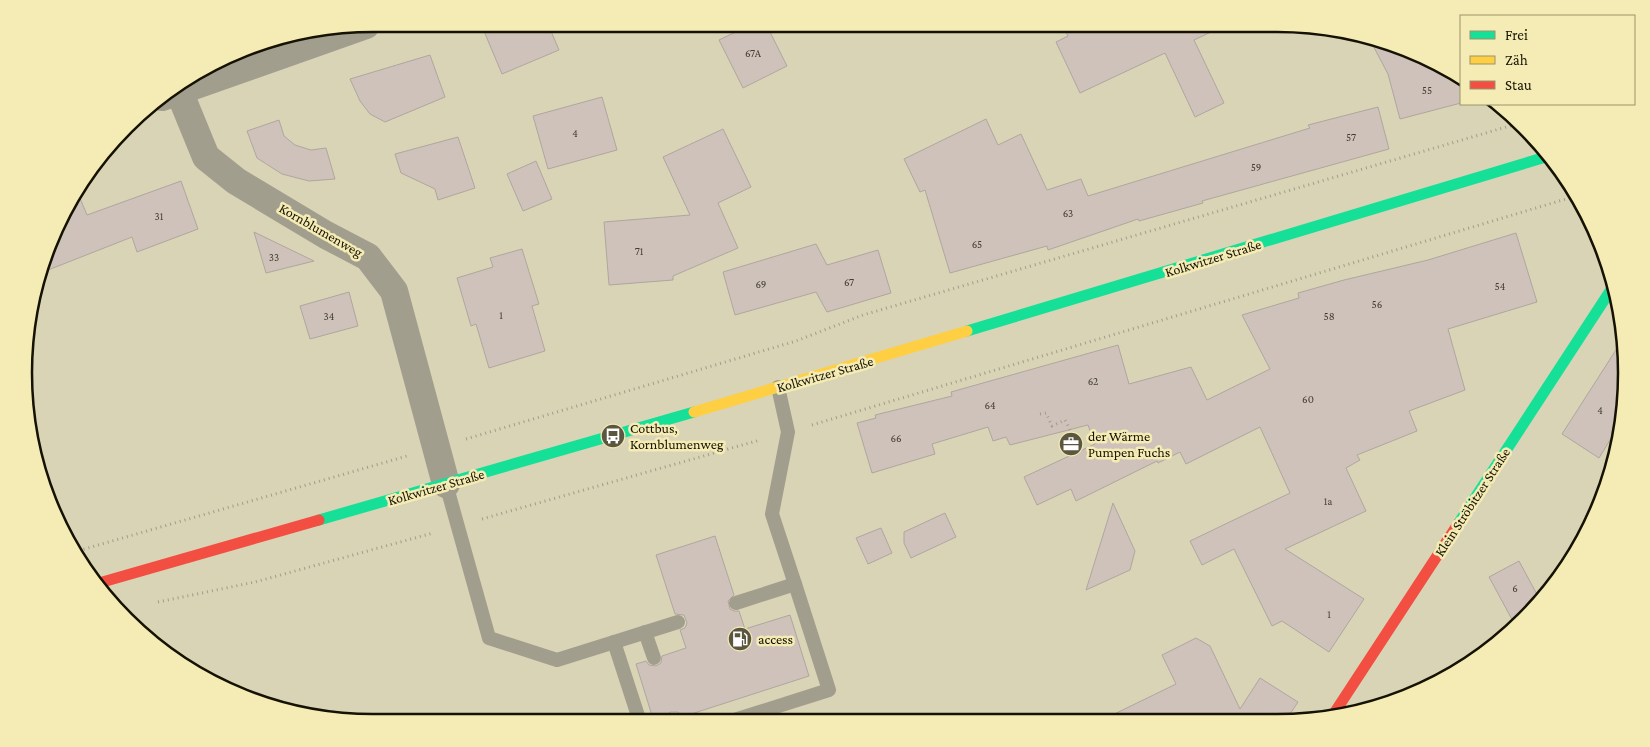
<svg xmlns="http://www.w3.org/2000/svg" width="1650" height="747" font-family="'Crimson Pro',serif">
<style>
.building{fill:#cec2bb;stroke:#b0a69e}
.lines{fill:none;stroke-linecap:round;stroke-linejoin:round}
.path{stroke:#9f9d8b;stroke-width:3;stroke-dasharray:1 4;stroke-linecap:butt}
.lane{stroke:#a29e8e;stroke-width:14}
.street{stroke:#a29e8e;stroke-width:28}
.fast{stroke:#16e098;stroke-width:11}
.slow{stroke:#ffcf43;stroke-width:11}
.jam{stroke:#f24e42;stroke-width:11}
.labels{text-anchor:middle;stroke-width:5;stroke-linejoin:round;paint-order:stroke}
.number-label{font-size:11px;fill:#443e30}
.street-label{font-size:14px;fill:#161201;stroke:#f4ebb5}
.poi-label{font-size:14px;fill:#161201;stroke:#f4ebb5;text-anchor:start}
.rim{fill:none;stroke:#161201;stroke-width:2.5}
</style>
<rect width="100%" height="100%" fill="#d9d4b6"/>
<g class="building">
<polygon points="481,24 548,24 559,50 502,74"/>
<polygon points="752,24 766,24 787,66 743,88 719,40"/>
<polygon points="1062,24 1228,24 1194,40 1224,103 1195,117 1165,53 1080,93 1056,42 1068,36"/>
<polygon points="1369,38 1410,50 1461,78 1461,103 1400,119 1388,74"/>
<polygon points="430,55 445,97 385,122 370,114 360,101 350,79"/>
<polygon points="602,97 617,150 548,169 533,116"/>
<polygon points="1378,107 1389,149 1202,201 1203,203 1139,221 1138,219 1048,250 1047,246 950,273 925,190 920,192 904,159 986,119 998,145 1021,134 1047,190 1081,179 1088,196 1310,128 1308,125"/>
<polygon points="279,120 284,136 295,145 311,150 326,148 335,179 309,181 282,174 257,158 247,131"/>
<polygon points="723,129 751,187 718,203 738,248 673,276 673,280 609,285 604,222 690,215 663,157"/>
<polygon points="458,137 475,188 438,200 435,189 401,173 395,154"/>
<polygon points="536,161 552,199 523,211 507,174"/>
<polygon points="181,181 198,229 137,252 132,237 43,272 70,199 77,191 87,215"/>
<polygon points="254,232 314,261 266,273"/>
<polygon points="1516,233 1537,302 1448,329 1465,390 1409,411 1417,431 1357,455 1360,460 1346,468 1366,511 1285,549 1364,599 1329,652 1282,621 1272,626 1234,549 1202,565 1190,541 1290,493 1260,427 1186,464 1180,452 1158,463 1157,461 1076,501 1071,489 1037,505 1024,477 1095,444 1088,425 1010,445 1006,437 993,441 988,427 932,444 935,454 872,473 857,423 876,418 875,415 952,396 951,392 1118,345 1129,384 1191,367 1207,400 1270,369 1242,315 1299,298 1298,293 1344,280 1428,260"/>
<polygon points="816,244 827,265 878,250 891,293 827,312 816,292 735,315 723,272"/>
<polygon points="522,249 539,304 532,306 545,351 489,368 476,324 471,326 457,278 493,267 490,258"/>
<polygon points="349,292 358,326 310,339 300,306"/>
<polygon points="1623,339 1626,373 1621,422 1599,458 1562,434"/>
<polygon points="1113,503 1135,551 1130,570 1086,590"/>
<polygon points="945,513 956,537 911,558 904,543 904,532"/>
<polygon points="881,528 892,553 868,564 856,538"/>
<polygon points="715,536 734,595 728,601 730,609 734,611 739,611 745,629 790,615 809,676 682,717 678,712 670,712 666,716 665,722 654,722 636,664 646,661 649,665 656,666 661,663 662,656 686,648 680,630 685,628 687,623 684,615 675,614 656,555"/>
<polygon points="1519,561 1540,600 1515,625 1489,577"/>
<polygon points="1196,638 1210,646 1240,709 1260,678 1298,702 1286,720 1100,721 1176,684 1162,655"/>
</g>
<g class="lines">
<g class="path">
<polyline points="1040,414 1046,413 1052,426 1065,420 1070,430"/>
<polyline points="812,425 1576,196"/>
<polyline points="466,439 796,341 863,315 1520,123"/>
<polyline points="482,519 760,440"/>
<polyline points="74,552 407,456"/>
<polyline points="158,602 255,582 433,533"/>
</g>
<g class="lane">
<polyline points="446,484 489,638 557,660 678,622"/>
<polyline points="736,603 795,584 772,514 788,432 778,387"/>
<polyline points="645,632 654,658"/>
<polyline points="614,642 640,722"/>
<polyline points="674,720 674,722"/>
<polyline points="728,722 829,690 795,584"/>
</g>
<g class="street">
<polyline points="179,91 206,157 236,181 326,235 368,257 394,291 446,484"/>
<polyline points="162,97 366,25"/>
</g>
<g class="fast">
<polyline points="967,331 1549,156"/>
<polyline points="319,520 694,412"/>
<polyline points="1458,524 1614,285"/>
</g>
<polyline class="slow" points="694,412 967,331"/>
<g class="jam">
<polyline points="99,583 319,520"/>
<polyline points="1331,718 1458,524"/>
</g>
</g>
<defs>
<g id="bus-disc" transform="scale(1.25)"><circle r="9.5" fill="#5a5640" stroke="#f4ebb5"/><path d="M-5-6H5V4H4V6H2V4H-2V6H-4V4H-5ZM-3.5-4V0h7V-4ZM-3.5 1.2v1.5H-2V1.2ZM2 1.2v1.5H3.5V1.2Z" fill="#fff"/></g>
<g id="office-disc" transform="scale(1.25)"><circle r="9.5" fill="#5a5640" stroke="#f4ebb5"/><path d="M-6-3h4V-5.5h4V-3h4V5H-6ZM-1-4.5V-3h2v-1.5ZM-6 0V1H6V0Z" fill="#fff"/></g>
<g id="fuel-disc" transform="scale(1.25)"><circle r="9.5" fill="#5a5640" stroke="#f4ebb5"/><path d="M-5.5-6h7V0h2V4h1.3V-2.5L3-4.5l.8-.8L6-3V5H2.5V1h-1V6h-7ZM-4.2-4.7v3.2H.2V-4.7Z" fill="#fff"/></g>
</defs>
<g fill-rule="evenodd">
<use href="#bus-disc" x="613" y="436"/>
<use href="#office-disc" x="1071" y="444"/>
<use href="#fuel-disc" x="740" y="639"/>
</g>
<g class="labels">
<g class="number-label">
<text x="753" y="57">67A</text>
<text x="1427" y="94">55</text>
<text x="575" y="137">4</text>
<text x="1351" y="141">57</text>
<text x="1256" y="171">59</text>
<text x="1068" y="217">63</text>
<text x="159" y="220">31</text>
<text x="977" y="248">65</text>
<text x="639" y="255">71</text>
<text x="274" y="261">33</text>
<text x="849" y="286">67</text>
<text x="761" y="288">69</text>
<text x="1500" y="290">54</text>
<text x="1377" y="308">56</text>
<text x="501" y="319">1</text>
<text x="329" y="320">34</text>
<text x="1329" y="320">58</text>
<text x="1093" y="385">62</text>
<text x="1308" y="403">60</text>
<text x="990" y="409">64</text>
<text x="1600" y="414">4</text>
<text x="896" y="442">66</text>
<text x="1328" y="505">1a</text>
<text x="1515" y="592">6</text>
<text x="1329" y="618">1</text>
</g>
<g class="street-label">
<text transform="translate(321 230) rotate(30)" y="5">Kornblumenweg</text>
<text transform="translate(1213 258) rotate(-17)" y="5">Kolkwitzer Straße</text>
<text transform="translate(825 374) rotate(-16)" y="5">Kolkwitzer Straße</text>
<text transform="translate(436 487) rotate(-16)" y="5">Kolkwitzer Straße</text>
<text transform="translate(1472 502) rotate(-57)" y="5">Klein Ströbitzer Straße</text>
</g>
<g class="poi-label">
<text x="630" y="433">Cottbus,<tspan x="630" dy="16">Kornblumenweg</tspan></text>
<text x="1088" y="441">der Wärme<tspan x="1088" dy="16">Pumpen Fuchs</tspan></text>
<text x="758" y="644">access</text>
</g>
</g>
<path d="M0 0H1650V747H0ZM373 32H1277A341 341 0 0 1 1618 373V373A341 341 0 0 1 1277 714H373A341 341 0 0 1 32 373V373A341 341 0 0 1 373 32Z" fill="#f4ebb5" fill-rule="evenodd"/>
<path class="rim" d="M373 32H1277A341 341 0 0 1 1618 373V373A341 341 0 0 1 1277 714H373A341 341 0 0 1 32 373V373A341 341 0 0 1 373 32Z"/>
<rect x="1460" y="15" width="175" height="90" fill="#f4ebb5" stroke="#9b946d"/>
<rect x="1470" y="31" width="25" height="8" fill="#16e098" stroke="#9b946d"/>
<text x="1505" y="40" font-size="15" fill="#161201">Frei</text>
<rect x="1470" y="56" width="25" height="8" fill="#ffcf43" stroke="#9b946d"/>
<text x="1505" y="65" font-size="15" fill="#161201">Zäh</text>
<rect x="1470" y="81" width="25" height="8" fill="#f24e42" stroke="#9b946d"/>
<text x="1505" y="90" font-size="15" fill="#161201">Stau</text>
</svg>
